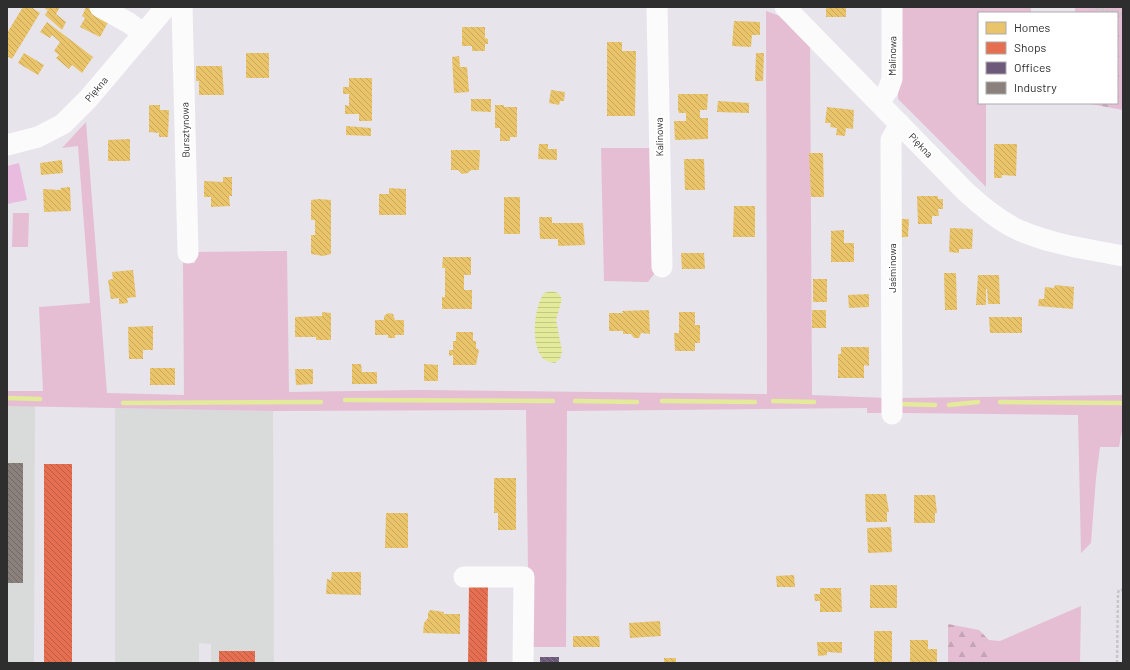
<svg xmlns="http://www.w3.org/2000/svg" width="1130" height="670" font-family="Barlow,sans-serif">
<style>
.industrial{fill:#d9dbdb}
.green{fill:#e5bed4}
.forest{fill:url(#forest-firs)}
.pitch{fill:#e9bcdf}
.water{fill:url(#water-rules)}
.homes{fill:url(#homes-back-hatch)}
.shops{fill:url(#shops-back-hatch)}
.offices{fill:url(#offices-back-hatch)}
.industry{fill:url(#industry-back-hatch)}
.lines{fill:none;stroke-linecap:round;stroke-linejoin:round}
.stream{stroke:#e3ea9a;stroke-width:4.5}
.path{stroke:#c7c7c8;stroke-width:2.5;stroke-dasharray:3 2;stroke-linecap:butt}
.minor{stroke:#fbfbfc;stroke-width:21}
.labels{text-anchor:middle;stroke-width:4;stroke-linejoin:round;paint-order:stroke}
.street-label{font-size:10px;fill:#2e2e2e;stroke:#fff}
</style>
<defs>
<pattern id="forest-firs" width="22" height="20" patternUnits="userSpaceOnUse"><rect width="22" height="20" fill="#e5bed4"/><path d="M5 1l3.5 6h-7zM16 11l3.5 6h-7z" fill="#c5a4b6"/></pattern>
<pattern id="water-rules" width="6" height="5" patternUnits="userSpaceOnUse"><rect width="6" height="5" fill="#e3ea9a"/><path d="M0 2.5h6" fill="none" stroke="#c3c985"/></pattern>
<pattern id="homes-back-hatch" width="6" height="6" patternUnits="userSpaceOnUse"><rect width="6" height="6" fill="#e9c46a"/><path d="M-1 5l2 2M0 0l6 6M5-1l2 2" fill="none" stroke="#c8a95c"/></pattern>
<pattern id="shops-back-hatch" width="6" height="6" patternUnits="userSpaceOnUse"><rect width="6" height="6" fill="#e76f51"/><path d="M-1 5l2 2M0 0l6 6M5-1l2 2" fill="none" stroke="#bc5c44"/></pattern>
<pattern id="offices-back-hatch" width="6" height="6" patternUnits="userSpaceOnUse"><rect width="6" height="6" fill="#6d597a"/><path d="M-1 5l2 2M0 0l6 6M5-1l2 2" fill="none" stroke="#82738c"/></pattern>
<pattern id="industry-back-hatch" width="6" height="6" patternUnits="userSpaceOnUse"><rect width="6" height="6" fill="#8a817c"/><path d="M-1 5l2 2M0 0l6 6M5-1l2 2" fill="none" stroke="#716a66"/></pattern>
</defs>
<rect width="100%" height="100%" fill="#e7e4eb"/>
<g class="industrial">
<polygon points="7,406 35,406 34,663 7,663"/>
<polygon points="115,408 273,411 274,663 211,663 211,644 199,643 199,663 115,663"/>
</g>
<g class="green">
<polygon points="898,7 1031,7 1031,13 979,13 979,103 986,103 986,187 898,99"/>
<polygon points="766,11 780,16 810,42 812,395 887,398 887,413 867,413 867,408 567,411 566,647 529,647 526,410 273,411 7,406 7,391 43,391 39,307 90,303 78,146 62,148 86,122 107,393 184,395 183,263 195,263 194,252 287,251 289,392 419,390 767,394"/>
<polygon points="601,148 653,148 654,274 648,282 604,281"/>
<polygon points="13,213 29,213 28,247 12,247"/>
<polygon points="1123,395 1123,425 1119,447 1100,447 1096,478 1091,543 1081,553 1078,415 899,413 899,398"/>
<polygon points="1081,606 1080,663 989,663 989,640 1000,641"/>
</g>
<g class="forest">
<polygon points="1075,7 1123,8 1123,110 1085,103 1117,103 1117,13 1075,13"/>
<polygon points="948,624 979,630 989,640 989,663 948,663"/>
</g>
<polygon class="pitch" points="19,163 27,200 7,204 7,166"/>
<path class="water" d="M552,291L558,293L562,299L556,320L562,351L560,359L555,363C550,362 544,361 541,356C531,341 534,308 544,293Z"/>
<g class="homes">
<polygon points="23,7 31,7 40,13 12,59 7,56 7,33"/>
<polygon points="46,7 60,7 56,14 66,22 62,30 45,15 48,10 45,9"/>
<polygon points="86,7 91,7 111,17 100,37 80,27 85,18 82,16"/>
<rect x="826" y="7" width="20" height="10"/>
<polygon points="734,21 760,22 760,35 752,35 751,47 732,46"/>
<polygon points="47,22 93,57 82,73 72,65 69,69 56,58 59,55 54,51 60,42 52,35 50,38 40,32"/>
<polygon points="462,27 485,27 485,38 488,39 488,44 485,44 485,51 472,51 472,46 462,46"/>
<polygon points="607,42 622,42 622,51 636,51 635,116 607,116"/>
<polygon points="24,53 44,65 38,75 18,63"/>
<rect x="246" y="53" width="23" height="25"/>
<polygon points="756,53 764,53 763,81 755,81"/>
<polygon points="459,56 460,67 467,67 469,92 454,93 452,57"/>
<polygon points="196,66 222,66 224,95 199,95 199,81 196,81"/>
<polygon points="349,78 372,78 372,121 359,121 359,114 345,114 345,105 349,106 349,94 343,94 343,87 349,87"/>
<polygon points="551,90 565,92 564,101 560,101 559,105 549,103"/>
<polygon points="678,94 708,94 707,110 700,110 700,118 708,118 708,139 675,140 674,121 686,121 686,113 679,113 678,110"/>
<polygon points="471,99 491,99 491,112 471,111"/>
<polygon points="718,101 749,103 749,113 717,112"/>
<polygon points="149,105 160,105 160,110 169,110 168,137 159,137 159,133 149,132"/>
<polygon points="495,105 504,105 504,107 517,107 517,137 510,137 510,141 500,141 500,128 495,128"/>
<polygon points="827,107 854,110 853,129 846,128 845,136 836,135 837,128 830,127 831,123 825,123"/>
<polygon points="346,126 371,128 371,136 346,135"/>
<polygon points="130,139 130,161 108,161 108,140"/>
<polygon points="539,144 548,144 548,149 557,149 557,160 538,159"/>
<polygon points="994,144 1017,144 1016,176 1002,175 1002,178 994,178"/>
<polygon points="451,150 480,150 479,170 471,170 468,173 462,174 458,170 451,170"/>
<polygon points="809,153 823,153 824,197 811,197"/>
<polygon points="684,159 704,159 705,190 685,190"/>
<polygon points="62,160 63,173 41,175 40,163"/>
<polygon points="223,177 232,177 232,196 229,196 230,206 211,207 211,197 204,197 204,181 223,182"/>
<polygon points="70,187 71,211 44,212 43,189 61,190 60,188"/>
<polygon points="389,188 406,189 406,215 379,215 379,194 389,194"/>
<polygon points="917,196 938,196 938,199 943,199 943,209 938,209 939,216 932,216 932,224 918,224"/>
<rect x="504" y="197" width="16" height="37"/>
<polygon points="319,199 331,200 331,254 323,256 311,254 311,235 315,235 315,220 311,220 311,200"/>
<polygon points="734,206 755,206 755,237 733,237"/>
<polygon points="539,217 552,217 552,223 583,223 585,245 558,246 558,239 540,239"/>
<polygon points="895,219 909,219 908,237 895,237"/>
<polygon points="950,228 973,229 972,249 959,249 959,253 949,252"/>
<polygon points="844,230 844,243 854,243 854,262 831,262 831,231"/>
<polygon points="681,253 704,253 705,269 682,269"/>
<polygon points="443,257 471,257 471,275 464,275 464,290 472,290 472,309 442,309 442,297 445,297 445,268 442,268"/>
<polygon points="133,270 136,297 127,298 128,303 119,304 119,298 111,299 108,280 113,279 112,272"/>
<polygon points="944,273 956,273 957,310 945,310"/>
<polygon points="978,275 999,275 1000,304 988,304 987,289 986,289 986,305 976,305"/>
<rect x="813" y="279" width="14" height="23"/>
<polygon points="1055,285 1074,287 1073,309 1038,306 1039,299 1044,299 1045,287 1054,288"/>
<polygon points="869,294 869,307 849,308 848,295"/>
<polygon points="649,310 650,334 641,333 639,338 634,338 631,334 623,334 623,331 609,331 609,313 623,313 622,311"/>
<rect x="812" y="310" width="14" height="18"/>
<polygon points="322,312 331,313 331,340 316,340 316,337 295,337 295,317 322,316"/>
<polygon points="679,312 695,312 695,325 700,325 700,343 695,343 695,351 675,351 674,333 679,333"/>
<polygon points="388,313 393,314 395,320 404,320 404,335 395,335 395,338 388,338 388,335 375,335 375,320 384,320 384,316"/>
<polygon points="989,317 1022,317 1022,333 990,333"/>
<polygon points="153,326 153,350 143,350 143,359 129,359 128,327"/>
<polygon points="456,332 473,332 473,341 476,341 476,348 479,350 476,365 453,365 453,355 449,356 449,350 453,350 453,341 456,341"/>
<polygon points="841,347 869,347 869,366 864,365 864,378 838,378 838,354 841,354"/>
<polygon points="352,364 361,364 362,372 377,372 377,384 352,384"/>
<polygon points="424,364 438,365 438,381 424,381"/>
<rect x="150" y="368" width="25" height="17"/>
<polygon points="295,369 313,369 313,384 296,385"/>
<polygon points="494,478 516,478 516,530 498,530 498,513 494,513"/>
<polygon points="865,494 886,494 889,512 887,512 887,522 866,522"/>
<polygon points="914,495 935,495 937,513 935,513 935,523 914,523"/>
<polygon points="386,513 408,513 408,548 385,548"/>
<polygon points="891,527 892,552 868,553 867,528"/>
<polygon points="332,572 361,572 361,595 326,594 327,579 331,580"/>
<polygon points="794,575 795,587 777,587 776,576"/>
<rect x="870" y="585" width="27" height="23"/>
<polygon points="820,588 841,588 842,612 820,612 820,601 815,601 814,594 820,594"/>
<polygon points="430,610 444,612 444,614 460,614 460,634 423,633 424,623 428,618 428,613"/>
<polygon points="660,621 661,636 630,638 629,623"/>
<rect x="874" y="631" width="18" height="32"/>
<polygon points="573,636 599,636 600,647 573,647"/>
<polygon points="910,640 928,640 928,649 937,649 937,663 910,663"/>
<polygon points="817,642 842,642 842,653 827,652 827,655 818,656"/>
<rect x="664" y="658" width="12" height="5"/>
</g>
<g class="shops">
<rect x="44" y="464" width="28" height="199"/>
<polygon points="488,584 487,663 468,663 469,585"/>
<rect x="219" y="651" width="36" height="12"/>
</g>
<rect class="offices" x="540" y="657" width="19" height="6"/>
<rect class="industry" x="7" y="463" width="16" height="120"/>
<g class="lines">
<g class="stream">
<polyline points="7,398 40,399"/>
<polyline points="345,400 553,401"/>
<polyline points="575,401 637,402"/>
<polyline points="662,401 755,402"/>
<polyline points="773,401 814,402"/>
<polyline points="1000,402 1123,403"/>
<polyline points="123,403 321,402"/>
<polyline points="898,404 935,405"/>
<polyline points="949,405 978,402"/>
</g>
<g class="path">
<polyline points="1091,7 1123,14"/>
<polyline points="1117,663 1118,593 1119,590 1123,590"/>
</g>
<g class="minor">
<polyline points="100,7 129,23 143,33"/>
<polyline points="182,7 188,253"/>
<polyline points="657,7 662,267"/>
<path d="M785,7L966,192C983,207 1000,222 1021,231C1054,245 1088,249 1123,256"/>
<polyline points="879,102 888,90 892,79 892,7"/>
<polyline points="7,145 38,137 63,124 88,99 166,7"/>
<polyline points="892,414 891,140 900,124"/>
<polyline points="464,577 524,577 523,663"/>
</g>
</g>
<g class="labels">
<g class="street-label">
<text transform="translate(892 56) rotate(-89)" y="4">Malinowa</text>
<text transform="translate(96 89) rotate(-50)" y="4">Piękna</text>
<text transform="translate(185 130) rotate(-91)" y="4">Bursztynowa</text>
<text transform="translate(659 137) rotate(-91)" y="4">Kalinowa</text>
<text transform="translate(921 145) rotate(46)" y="4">Piękna</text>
<text transform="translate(892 268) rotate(-90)" y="4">Jaśminowa</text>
</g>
</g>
<rect width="1130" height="670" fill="none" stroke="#2e2e2e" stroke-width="16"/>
<rect x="978" y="12" width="140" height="92" fill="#ffffff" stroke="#ababab"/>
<rect x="986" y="22" width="20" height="12" fill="#e9c46a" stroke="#ababab"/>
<text x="1014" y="32" font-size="12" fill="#2e2e2e">Homes</text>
<rect x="986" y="42" width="20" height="12" fill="#e76f51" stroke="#ababab"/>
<text x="1014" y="52" font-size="12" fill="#2e2e2e">Shops</text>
<rect x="986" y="62" width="20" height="12" fill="#6d597a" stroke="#ababab"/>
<text x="1014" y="72" font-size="12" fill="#2e2e2e">Offices</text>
<rect x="986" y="82" width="20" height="12" fill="#8a817c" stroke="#ababab"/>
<text x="1014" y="92" font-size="12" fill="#2e2e2e">Industry</text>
</svg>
